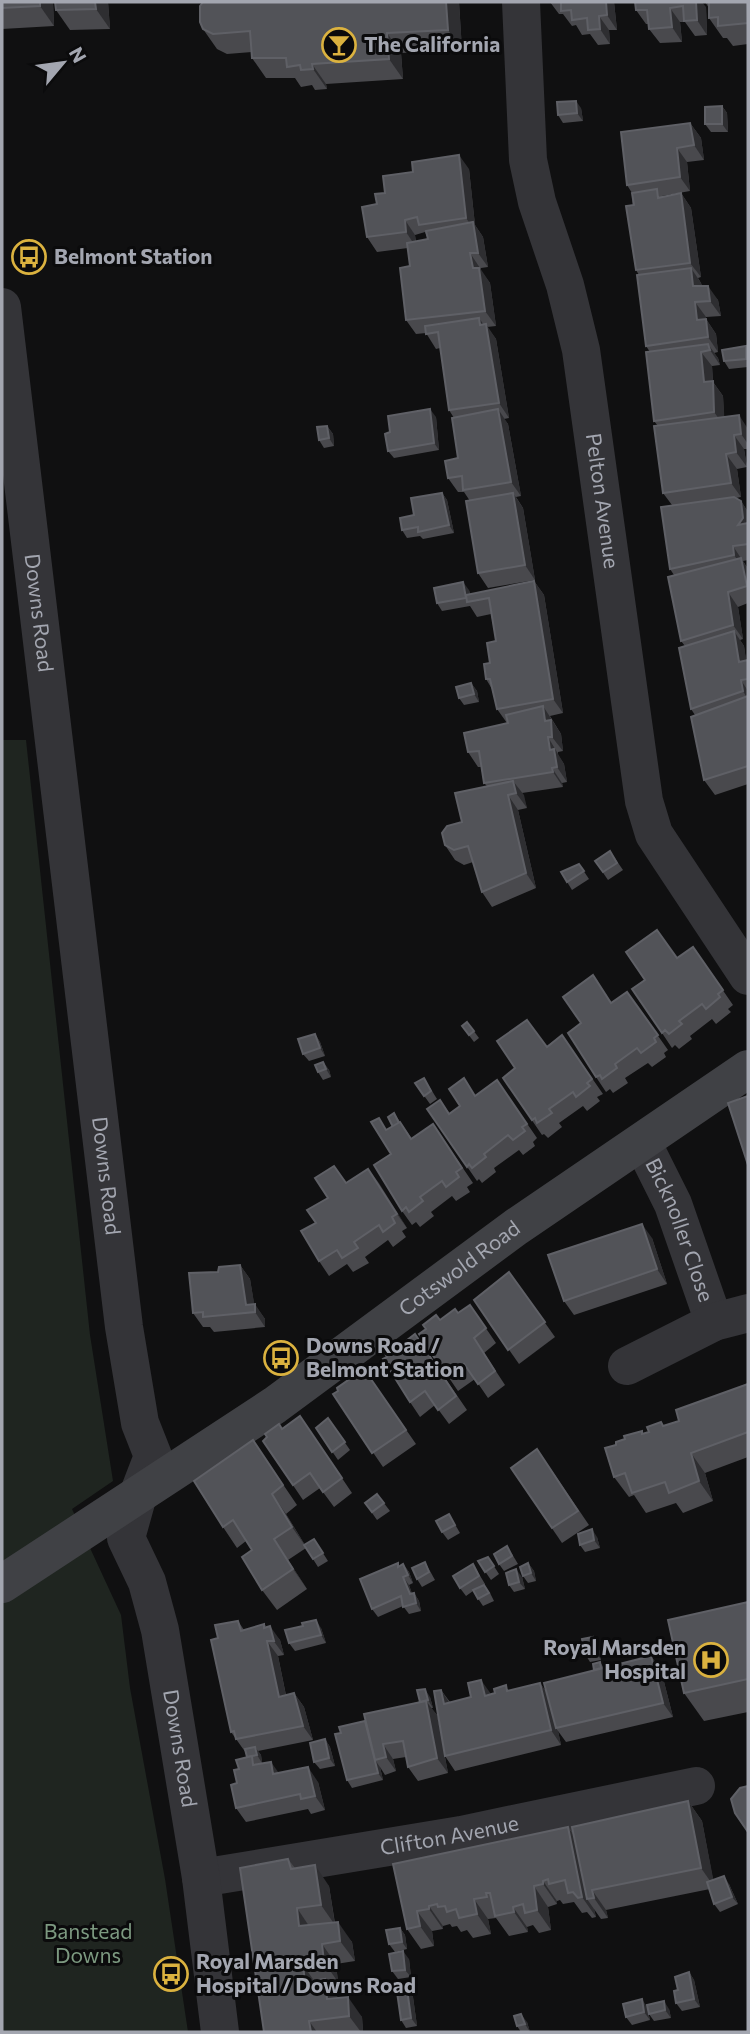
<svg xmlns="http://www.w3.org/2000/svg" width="750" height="2034" font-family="Commissioner,sans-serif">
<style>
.green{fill:#1f2520}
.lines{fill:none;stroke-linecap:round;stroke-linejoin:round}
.minor{stroke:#343438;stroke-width:38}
.tertiary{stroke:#343438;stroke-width:38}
.secondary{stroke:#404145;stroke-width:38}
.wall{fill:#49494d;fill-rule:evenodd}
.shaded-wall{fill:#2e2e31}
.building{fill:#525358;stroke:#5f6066;stroke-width:2}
.labels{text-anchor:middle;stroke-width:6;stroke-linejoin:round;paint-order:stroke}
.poi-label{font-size:21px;font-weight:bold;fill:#a3a6b0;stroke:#0b0b0c;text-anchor:start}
.street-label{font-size:21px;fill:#a3a6b0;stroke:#0b0b0c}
.park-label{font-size:21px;fill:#7c9980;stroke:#0b0b0c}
</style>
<rect width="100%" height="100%" fill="#101011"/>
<polygon class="green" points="2,740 26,740 90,1335 113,1481 72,1509 121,1615 130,1688 165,1879 188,2032 2,2032"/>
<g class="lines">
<g class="minor">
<path id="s1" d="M521,2L528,160L537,202L565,285L581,350L644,801L654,834L748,976"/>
<path id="s2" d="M642,1142L673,1204L714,1322"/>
<polyline points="627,1366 714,1322 748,1313"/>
<path id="s3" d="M201,1878L461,1835L696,1786"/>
</g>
<path class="tertiary" id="s4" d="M2,307L124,1327L140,1423L153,1456L138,1495L126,1538L147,1582L160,1630L201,1878L220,2032"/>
<path class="secondary" id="s5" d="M2,1584L275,1405L516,1227L748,1069"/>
</g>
<g class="wall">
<polygon points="2,2 53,2 54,26 2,29"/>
<polygon points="108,2 110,29 70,30 56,10"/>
<polygon points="203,2 459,2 462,50 401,53 403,79 326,84 327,89 315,90 312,85 301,87 295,78 266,78 252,58 252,52 227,54 217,49 203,29"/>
<polygon points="550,2 614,2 617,30 609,30 610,44 598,45 590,34 582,35 576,25 572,26 563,14 559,14"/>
<polygon points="635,2 706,7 707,35 695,36 685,22 680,22 682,42 660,43 649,29 649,24 646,24 636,10"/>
<polygon points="705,2 748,2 748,44 733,46 727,38 723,38 709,18 709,8"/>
<polygon points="722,106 727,113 728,132 711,132 705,124"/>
<polygon points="581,108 583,121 563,123 558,115"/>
<polygon points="690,123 701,138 704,160 687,162 690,191 662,196 662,197 681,193 691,208 701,277 698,278 701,283 702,286 718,300 721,316 706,317 706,319 716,334 718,352 714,353 718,358 720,365 712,366 713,382 723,396 724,417 748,429 748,449 744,449 747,467 737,469 741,497 736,498 741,501 748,512 748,560 743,561 748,569 748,603 738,607 743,639 740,640 744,646 746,661 748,660 748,784 715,795 704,780 695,715 691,709 685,646 681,641 674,575 670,569 672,505 663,493 658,426 654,421 650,352 646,346 639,275 636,270 632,193 627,185"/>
<path d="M469,169L475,225L483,237L488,267L481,268V271L490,283L496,326L487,327L496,339L509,418L504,419L508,424L521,496L516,497L523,508L535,580L488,588L478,573L470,501L464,492H458L448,478L458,458L454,418L449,410L440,348L436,349L426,333L416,334L406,320L410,266L408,248L377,252L367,237L377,204L385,193ZM425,232L428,239L416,242L415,235Z"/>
<polygon points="748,350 748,367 729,369 724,361"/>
<polygon points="436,417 439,450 394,458 388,451 390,432"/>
<polygon points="327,426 333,434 334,446 324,448 319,440"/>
<polygon points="442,493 447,500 454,533 423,539 420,536 407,538 402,530 414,515"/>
<polygon points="534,581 544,595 563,713 550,716 561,734 563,751 558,752 558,755 564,764 567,782 562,783 563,787 522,793 527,808 518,810 536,888 492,907 482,892 473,862 464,865 455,860 445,845 462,822 487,786 484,783 481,767 478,767 468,752 507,723 497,709 492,689 486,679 496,641 491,614 477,617 470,606 442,611 437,603 469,590 470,594"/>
<polygon points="471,683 477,691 479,702 464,705 459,698"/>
<polygon points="610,851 623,870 608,880 595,861"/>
<polygon points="579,864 589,879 572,890 561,872"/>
<polygon points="693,947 733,1005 728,1009 731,1012 716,1024 712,1019 690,1036 692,1039 679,1049 675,1045 672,1048 662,1033 677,958"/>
<polygon points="627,992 668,1050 664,1053 666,1057 652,1067 648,1063 625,1078 628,1083 613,1093 610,1089 606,1092 596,1077 612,1002"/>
<polygon points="467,1022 479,1038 474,1042 462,1026"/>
<polygon points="315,1034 320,1042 325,1056 309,1061 303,1054"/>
<polygon points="562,1035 603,1094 597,1097 600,1101 587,1111 583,1106 559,1123 562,1127 548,1138 544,1134 542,1135 503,1078"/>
<polygon points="323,1062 329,1070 331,1077 323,1080 318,1072"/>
<polygon points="424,1078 437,1099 430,1104 415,1083"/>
<polygon points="497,1080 537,1138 533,1142 535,1146 523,1155 519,1150 494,1168 496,1172 482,1183 479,1179 477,1181 427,1109 440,1100 450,1114"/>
<polygon points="394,1113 412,1139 433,1124 473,1183 467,1187 470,1192 456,1201 452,1196 431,1212 434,1216 420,1227 416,1222 412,1225 402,1211 391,1154 388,1130 393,1127"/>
<polygon points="368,1169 407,1228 402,1231 406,1237 393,1247 388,1240 365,1257 369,1263 353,1272 347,1264 329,1276 319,1261 316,1223 328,1198 346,1183"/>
<polygon points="652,1238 667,1284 574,1315 564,1301"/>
<polygon points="240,1265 250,1279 254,1304 265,1319 265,1327 214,1332 210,1327 203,1327 193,1313 218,1272"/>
<polygon points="509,1272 555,1337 519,1364 474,1300"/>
<polygon points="470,1305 496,1343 484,1353 505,1385 488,1398 475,1379 458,1391 419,1334 440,1320 458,1313"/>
<polygon points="415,1334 467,1410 449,1424 435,1405 420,1417 410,1402 398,1347"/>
<polygon points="364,1369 416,1444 383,1467 333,1394 338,1391"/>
<polygon points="748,1384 748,1457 705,1473 713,1501 683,1513 676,1503 646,1513 634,1495 629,1497 614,1477 616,1445 679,1421"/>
<polygon points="300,1416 352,1493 334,1507 320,1488 303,1500 263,1441"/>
<polygon points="328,1418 350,1450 338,1460 316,1428"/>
<polygon points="253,1440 297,1505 286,1514 305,1545 314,1539 328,1561 318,1567 306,1548 288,1560 307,1589 277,1610 262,1590 252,1550 246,1541 237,1548 223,1527"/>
<polygon points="537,1449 589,1525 562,1543 511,1468"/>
<polygon points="377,1494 390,1511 377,1520 365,1503"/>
<polygon points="449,1514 460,1533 448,1540 442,1532"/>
<polygon points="597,1537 600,1548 585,1552 580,1545"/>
<polygon points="512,1554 518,1564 504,1571 499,1564"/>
<polygon points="488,1557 499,1574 491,1580 478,1561"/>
<polygon points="425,1562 435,1580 422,1587 417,1579"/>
<polygon points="528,1563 534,1571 536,1581 528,1583 523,1576"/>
<polygon points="403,1564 409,1572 413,1583 409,1585 412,1594 414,1593 419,1601 421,1611 409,1614 403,1606 378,1617 372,1609 399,1566"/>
<polygon points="473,1564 485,1584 482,1586 490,1593 494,1601 483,1606 473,1591 466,1596 460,1588"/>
<polygon points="522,1577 525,1589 514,1592 509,1585"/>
<polygon points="748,1602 748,1712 704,1721 684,1693"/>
<polygon points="238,1621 244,1630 264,1624 280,1640 284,1655 278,1656 286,1695 294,1693 304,1707 313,1740 258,1751 261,1755 262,1763 257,1764 279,1773 318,1782 325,1810 311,1814 308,1809 246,1822 236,1808 237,1783 239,1769 248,1757 246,1753 231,1732 218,1638"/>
<polygon points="321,1628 326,1643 295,1651 289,1643"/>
<polygon points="593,1637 598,1644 601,1660 590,1662 585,1654"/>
<polygon points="651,1656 661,1670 673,1717 566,1742 558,1731 561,1745 455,1771 445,1756 441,1690 450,1702 510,1691 540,1683 547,1693 594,1670 600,1662 604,1668"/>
<polygon points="430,1697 433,1708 431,1708 437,1715 448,1773 418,1781 408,1767 406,1757 393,1759 396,1771 385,1775 380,1767 383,1780 352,1788 347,1780 341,1733"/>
<polygon points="325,1739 330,1747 335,1766 320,1769 314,1762"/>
<polygon points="688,1801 702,1821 713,1880 729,1884 738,1904 720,1912 714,1904 710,1889 606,1910 608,1918 601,1919 594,1909 596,1917 592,1918 587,1912 582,1913 574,1902 563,1904 560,1900 557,1901 557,1904 548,1907 551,1930 539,1933 533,1925 527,1927 528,1932 509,1936 496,1918 488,1919 491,1934 473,1938 467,1930 461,1932 457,1926 452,1927 450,1924 443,1926 443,1929 432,1931 434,1946 421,1949 407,1929 393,1864 568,1827 574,1834"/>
<polygon points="288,1859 295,1868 329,1886 335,1923 352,1942 355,1961 336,1964 338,1982 328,1983 338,1998 362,2017 363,2032 264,2032"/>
<polygon points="400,1928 405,1935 407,1949 395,1952 389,1944"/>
<polygon points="409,1959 411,1977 398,1979 392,1971"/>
<polygon points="689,1972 694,1980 700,2007 682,2011 676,2003 678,1990"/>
<polygon points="407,1989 413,1997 417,2026 406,2028 401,2020"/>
<polygon points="647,2007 650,2020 632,2025 626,2017"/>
<polygon points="669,2009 671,2018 654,2021 649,2014"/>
<polygon points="527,2022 530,2032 521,2032 517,2026"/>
</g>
<g class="shaded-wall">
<polygon points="40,2 53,2 54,26 40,6"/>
<polygon points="95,2 108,2 110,29 96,9"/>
<polygon points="446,2 459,2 462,50 448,30"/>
<polygon points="606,2 614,2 617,30 607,15"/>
<polygon points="696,2 702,2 706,7 707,35 697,20"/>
<polygon points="670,8 680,22 682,42 672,27"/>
<polygon points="599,16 609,30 610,44 600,29"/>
<polygon points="387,33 401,53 403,79 389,59"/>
<polygon points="312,64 326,84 327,89 313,69"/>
<polygon points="576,101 581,108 583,121 577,113"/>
<polygon points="722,106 727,113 728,132 722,124"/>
<polygon points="690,123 701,138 704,160 694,145"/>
<polygon points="677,148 687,162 690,191 680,177"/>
<polygon points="459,155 469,169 475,225 483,237 488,267 478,253 475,231 466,218"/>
<polygon points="681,193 691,208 701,277 690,263"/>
<polygon points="405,220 415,235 416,247 406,232"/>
<polygon points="470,253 490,283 496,326 485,311 473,268"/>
<polygon points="691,268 701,283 703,301 693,286"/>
<polygon points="708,286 718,300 721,316 710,301"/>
<polygon points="695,302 706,317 707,335 697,320"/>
<polygon points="479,318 486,328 486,324 496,339 509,418 499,403"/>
<polygon points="706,319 716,334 718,352 708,337"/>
<polygon points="708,344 718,358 720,365 710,350"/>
<polygon points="746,346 748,350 748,362 746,359"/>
<polygon points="701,352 712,366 713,382 723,396 725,427 714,412 704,382"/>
<polygon points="430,409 436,417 439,450 434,443"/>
<polygon points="498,409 508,424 521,496 511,482"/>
<polygon points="739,415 748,429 748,444 741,434"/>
<polygon points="327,426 333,434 334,446 329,438"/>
<polygon points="734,435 744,449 747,467 736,452"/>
<polygon points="726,454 737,469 741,497 731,483"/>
<polygon points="442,493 447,500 454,533 449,525"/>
<polygon points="513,493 523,508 535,580 525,565"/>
<polygon points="741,501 748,512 748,539 738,525"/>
<polygon points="733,546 748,569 748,588 743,568 734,555"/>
<polygon points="534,581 544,595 563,713 553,699"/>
<polygon points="463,582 469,590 471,601 467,598"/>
<polygon points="728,592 738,607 743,639 733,625"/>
<polygon points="734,631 744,646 748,671 739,662"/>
<polygon points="741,680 748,691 748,702 747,698 743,691"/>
<polygon points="471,683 477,691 479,702 474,694"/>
<polygon points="543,706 561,734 563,751 552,737 545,721"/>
<polygon points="548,737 564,764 567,782 557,767 550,750"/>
<polygon points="552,768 562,783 563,787 553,772"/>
<polygon points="513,781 524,795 527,808 516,793"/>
<polygon points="508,795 518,810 536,888 526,873"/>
<polygon points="315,1034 320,1042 325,1056 320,1048"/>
<polygon points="323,1062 329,1070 331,1077 326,1069"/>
<polygon points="368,1169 379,1183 407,1228 397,1214"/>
<polygon points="642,1224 652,1238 667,1284 657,1269"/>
<polygon points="240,1265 250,1279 255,1308 255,1304 265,1319 265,1327 255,1312 246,1305"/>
<polygon points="691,1453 705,1473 713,1501 699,1481"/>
<polygon points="272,1494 286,1514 306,1547 292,1527"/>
<polygon points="592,1529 597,1537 600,1548 594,1540"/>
<polygon points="274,1539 288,1560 307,1589 293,1569"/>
<polygon points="528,1563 534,1571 536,1581 531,1573"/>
<polygon points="403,1564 409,1572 413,1583 408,1575"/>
<polygon points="516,1569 522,1577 525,1589 519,1582"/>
<polygon points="403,1577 409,1585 415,1602 410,1594"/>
<polygon points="414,1593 419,1601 421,1611 416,1603"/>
<polygon points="316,1620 321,1628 326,1643 321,1635"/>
<polygon points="264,1624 273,1637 270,1626 280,1640 284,1655 264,1628"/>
<polygon points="593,1637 598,1644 601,1660 596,1652"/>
<polygon points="267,1641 278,1656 289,1711 279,1697"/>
<polygon points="651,1656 661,1670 673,1717 663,1703"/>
<polygon points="481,1680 491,1694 485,1696"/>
<polygon points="540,1683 550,1697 556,1728 558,1731 561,1745 551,1730"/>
<polygon points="425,1689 430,1697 433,1708 428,1700"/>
<polygon points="441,1690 451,1705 444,1704"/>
<polygon points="294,1693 304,1707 313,1740 303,1726"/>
<polygon points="426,1701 437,1715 448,1773 437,1758"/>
<polygon points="365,1721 375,1760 380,1767 383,1780 378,1773"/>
<polygon points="325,1739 330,1747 335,1766 329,1758"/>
<polygon points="383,1744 393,1759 396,1771 386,1757"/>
<polygon points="255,1747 261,1755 262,1763 257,1755"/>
<polygon points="271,1762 281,1776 273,1774"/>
<polygon points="308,1767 318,1782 325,1810 315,1796"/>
<polygon points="688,1801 702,1821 715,1888 701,1868"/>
<polygon points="568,1827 582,1847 587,1899 594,1909 596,1917 582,1897"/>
<polygon points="315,1865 329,1886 335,1925 321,1905"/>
<polygon points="724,1876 729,1884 738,1904 732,1897"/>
<polygon points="543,1881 557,1901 557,1904 543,1884"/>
<polygon points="534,1886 548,1907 551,1930 537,1910"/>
<polygon points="592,1890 606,1910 608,1918 594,1898"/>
<polygon points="474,1899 488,1919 491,1934 477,1914"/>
<polygon points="429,1906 443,1926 443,1929 429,1909"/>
<polygon points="513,1907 527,1927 528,1932 514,1912"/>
<polygon points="297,1908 311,1929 299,1926"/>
<polygon points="417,1911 432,1931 434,1946 420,1926"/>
<polygon points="338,1922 352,1942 355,1961 340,1941"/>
<polygon points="400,1928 405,1935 407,1949 402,1942"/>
<polygon points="322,1944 336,1964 338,1982 324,1962"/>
<polygon points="403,1951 409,1959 411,1977 405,1970"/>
<polygon points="303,1965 317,1985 305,1982"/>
<polygon points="689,1972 694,1980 700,2007 694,1999"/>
<polygon points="325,1979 339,1999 327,1999"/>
<polygon points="407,1989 413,1997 417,2026 411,2018"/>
<polygon points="348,1997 362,2017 363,2032 361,2032 349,2016"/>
<polygon points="642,1999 647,2007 650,2020 644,2012"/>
<polygon points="664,2001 669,2009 671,2018 665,2010"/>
<polygon points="521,2014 527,2022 530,2032 525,2024"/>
<polygon points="309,2021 317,2032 311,2032"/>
</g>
<g class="building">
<polygon points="2,2 40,2 40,6 2,8"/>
<polygon points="55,2 95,2 96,9 56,10"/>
<polygon points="203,2 446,2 448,30 387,33 389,59 312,64 313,69 301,70 300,65 287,67 286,58 252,58 250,31 213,34 203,29 200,22 200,6"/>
<polygon points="561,2 606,2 607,15 599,16 600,29 588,30 587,18 572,20 571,10 561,11"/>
<polygon points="635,2 696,2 697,20 684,21 683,6 670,8 672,27 649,29 647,10 636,10"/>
<polygon points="709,2 748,2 747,2 748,23 718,26 718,17 709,18"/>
<polygon points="576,101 577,113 558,115 557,102"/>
<polygon points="722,106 722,124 705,124 705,107"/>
<polygon points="690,123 694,145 677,148 680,177 627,185 621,132"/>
<polygon points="459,155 466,218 419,225 417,217 405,220 406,232 367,237 362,207 377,204 375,194 385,193 383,176 413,172 412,162"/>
<polygon points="657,189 658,198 681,193 690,263 636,270 626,206 634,205 632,193"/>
<polygon points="473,222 478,253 470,253 473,268 479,268 485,311 406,320 400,268 410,266 407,243 428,239 426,231"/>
<polygon points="691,268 693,286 708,286 710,301 695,302 697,320 706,319 708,337 646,346 637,275"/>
<polygon points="479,318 480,325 486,324 499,403 449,410 438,332 426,334 425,326"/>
<polygon points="708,344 710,350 701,352 704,382 713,381 714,412 654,421 646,352"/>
<polygon points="746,346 746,359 724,361 722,350"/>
<polygon points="430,409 434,443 388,451 385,434 390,432 388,416"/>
<polygon points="498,409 511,482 463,490 462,476 448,478 445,461 458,458 452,418"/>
<polygon points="739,415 741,434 734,435 736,452 726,454 731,483 663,493 654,426"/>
<polygon points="327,426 329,438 319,440 317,427"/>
<polygon points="442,493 449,525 418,532 418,527 402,530 400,518 414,515 411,498"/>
<polygon points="513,493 525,565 478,573 466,501"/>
<polygon points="734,497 741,501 743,518 738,525 748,523 748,544 733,546 734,555 670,569 661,507"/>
<polygon points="741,558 747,586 728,592 733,625 681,641 668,577"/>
<polygon points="534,581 553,699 497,709 490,679 486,679 484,664 490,663 487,643 496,641 489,598 467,602 466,595"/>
<polygon points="463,582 466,598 437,603 434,588"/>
<polygon points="734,631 739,662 748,660 748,679 741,680 743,691 691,709 679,648"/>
<polygon points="471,683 474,694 459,698 456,687"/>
<polygon points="748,696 748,766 704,780 691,717"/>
<polygon points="543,706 545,721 551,720 552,737 548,737 550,750 554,749 557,767 552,768 553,772 484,783 479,751 468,752 464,733 508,723 506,715"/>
<polygon points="513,781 516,793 508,795 526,873 482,892 468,846 454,850 445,845 442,833 447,826 462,822 455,793"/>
<polygon points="610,851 617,863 603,872 595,861"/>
<polygon points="579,864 584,871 567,882 561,872"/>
<polygon points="657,930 677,958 693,947 723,990 718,994 720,997 706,1009 702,1004 679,1021 682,1024 669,1034 665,1030 662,1033 632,989 645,980 626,952"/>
<polygon points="593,975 611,1003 627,992 658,1035 654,1038 656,1042 641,1053 637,1048 615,1064 617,1068 602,1079 600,1075 596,1077 568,1033 581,1023 563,997"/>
<polygon points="527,1020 547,1047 562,1035 592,1079 587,1083 590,1086 576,1097 573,1092 549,1109 552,1113 537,1123 535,1118 532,1120 503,1078 515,1068 497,1041"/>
<polygon points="467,1022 474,1031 469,1035 462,1026"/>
<polygon points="315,1034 320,1048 303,1054 298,1039"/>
<polygon points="323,1062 326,1069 318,1072 315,1065"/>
<polygon points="424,1078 431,1091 424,1096 415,1083"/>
<polygon points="464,1078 475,1096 497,1080 527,1124 522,1127 525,1131 513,1140 508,1135 484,1154 486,1157 472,1168 469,1164 467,1167 427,1109 440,1100 449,1114 460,1106 449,1089"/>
<polygon points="748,1096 748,1165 728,1103"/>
<polygon points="394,1113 399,1123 393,1127 388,1117"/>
<polygon points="379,1118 386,1130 400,1122 411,1139 433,1124 462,1168 456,1172 459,1177 446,1187 442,1181 420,1197 423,1201 409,1212 406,1207 402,1211 374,1165 391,1154 371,1122"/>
<polygon points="334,1166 346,1183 368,1169 397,1214 392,1217 395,1223 383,1232 379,1225 354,1242 358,1248 342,1258 337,1250 319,1261 301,1231 316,1223 307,1210 328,1198 315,1178"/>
<polygon points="642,1224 657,1269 564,1301 548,1255"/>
<polygon points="240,1265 246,1305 255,1304 255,1312 203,1317 203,1312 193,1313 189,1273 218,1272 219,1267"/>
<polygon points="509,1272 545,1322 508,1350 474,1300"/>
<polygon points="470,1305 486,1328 474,1338 495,1371 478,1384 464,1364 447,1377 419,1334 426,1329 423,1325 436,1315 440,1320 455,1309 458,1313"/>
<polygon points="415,1334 456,1396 438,1410 425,1391 410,1402 383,1359 387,1357 384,1352 396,1343 398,1347"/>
<polygon points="364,1369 406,1430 372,1453 333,1394 338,1391 337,1388"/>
<polygon points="748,1384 748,1432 691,1453 699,1481 669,1493 665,1482 632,1493 625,1473 614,1477 605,1448 616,1445 616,1442 625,1439 624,1436 642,1431 642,1434 649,1432 647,1427 661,1422 663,1426 679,1421 676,1410"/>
<polygon points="300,1416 342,1478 323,1492 310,1473 293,1485 263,1441 267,1437 265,1434 279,1424 282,1429"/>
<polygon points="328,1418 345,1442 332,1452 316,1428"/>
<polygon points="253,1440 283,1485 272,1494 292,1527 274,1539 293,1569 262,1590 242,1557 252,1550 233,1520 223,1527 194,1481"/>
<polygon points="537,1449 578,1511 552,1528 511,1468"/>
<polygon points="377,1494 384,1503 372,1512 365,1503"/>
<polygon points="449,1514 455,1525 442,1532 436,1521"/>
<polygon points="592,1529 594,1540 580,1545 578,1534"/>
<polygon points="314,1539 323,1553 313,1559 304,1545"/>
<polygon points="507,1546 512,1556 499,1564 494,1554"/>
<polygon points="488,1557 494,1566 485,1572 478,1561"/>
<polygon points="425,1562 429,1572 417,1579 412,1568"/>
<polygon points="398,1563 398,1567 403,1564 408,1575 403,1577 410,1594 414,1593 416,1603 403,1607 401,1596 372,1609 360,1579"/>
<polygon points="528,1563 531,1573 523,1576 520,1567"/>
<polygon points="473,1564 479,1576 460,1588 453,1576"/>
<polygon points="516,1569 519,1582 509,1585 506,1573"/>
<polygon points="484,1585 489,1593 478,1599 473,1590"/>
<polygon points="748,1602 748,1679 684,1693 668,1620"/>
<polygon points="316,1620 321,1635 289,1643 285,1630 303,1626 302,1623"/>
<polygon points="238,1621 241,1631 264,1624 264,1628 270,1626 274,1641 267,1641 279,1697 294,1693 303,1726 236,1739 234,1731 231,1732 211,1640 218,1638 215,1625"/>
<polygon points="593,1637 596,1652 585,1654 582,1639"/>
<polygon points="651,1656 663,1703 556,1728 544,1683"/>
<polygon points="600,1662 601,1668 594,1670 593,1664"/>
<polygon points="481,1680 485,1696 495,1693 494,1689 506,1685 507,1691 540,1683 551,1730 445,1756 434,1691 441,1690 444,1704 471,1697 468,1683"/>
<polygon points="425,1689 428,1700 420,1702 417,1690"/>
<polygon points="426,1701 437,1758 408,1767 403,1741 383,1744 386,1757 375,1760 364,1714"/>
<polygon points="365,1721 378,1773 347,1780 335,1734 341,1733 339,1727"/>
<polygon points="325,1739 329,1758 314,1762 310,1743"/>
<polygon points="255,1747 257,1755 247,1757 245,1749"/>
<polygon points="252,1756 253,1765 271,1762 273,1774 308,1767 315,1796 301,1799 300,1794 236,1808 231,1785 237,1783 234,1770 239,1769 236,1760"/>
<polygon points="748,1786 748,1832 735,1813 731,1799 740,1788"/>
<polygon points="688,1801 701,1868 592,1890 594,1898 587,1899 572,1827"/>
<polygon points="568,1827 582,1897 578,1898 573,1892 568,1893 565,1880 549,1884 548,1879 543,1881 543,1884 534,1886 537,1910 525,1913 523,1904 513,1907 514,1912 495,1916 490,1893 486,1893 487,1897 474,1899 477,1914 459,1918 456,1909 447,1912 445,1906 438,1907 437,1904 429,1906 429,1909 417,1911 420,1926 407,1929 393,1864"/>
<polygon points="288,1859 291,1869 315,1865 321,1905 297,1908 299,1926 338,1922 340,1941 322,1944 324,1962 303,1965 305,1982 325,1979 327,1999 348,1997 349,2016 309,2021 311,2032 264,2032 240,1868"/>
<polygon points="724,1876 732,1897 714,1904 707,1882"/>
<polygon points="400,1928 402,1942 389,1944 386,1930"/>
<polygon points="403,1951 405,1970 392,1971 389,1954"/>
<polygon points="689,1972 694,1999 676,2003 674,1991 678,1990 675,1977"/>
<polygon points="407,1989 411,2018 401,2020 397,1992"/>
<polygon points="642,1999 644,2012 626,2017 623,2004"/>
<polygon points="664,2001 665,2010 649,2014 647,2005"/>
<polygon points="521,2014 525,2024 517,2026 514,2016"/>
</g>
<defs>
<g id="bar-ring" transform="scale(1.75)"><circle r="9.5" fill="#0b0b0c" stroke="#dbb23f" stroke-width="1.5"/><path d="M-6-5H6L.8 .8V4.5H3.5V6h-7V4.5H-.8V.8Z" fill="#dbb23f"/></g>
<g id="bus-ring" transform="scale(1.75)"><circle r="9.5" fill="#0b0b0c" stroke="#dbb23f" stroke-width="1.5"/><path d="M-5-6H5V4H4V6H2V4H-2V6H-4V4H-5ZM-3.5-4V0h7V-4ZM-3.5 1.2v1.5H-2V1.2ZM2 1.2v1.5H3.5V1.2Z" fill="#dbb23f"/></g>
<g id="hospital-ring" transform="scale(1.75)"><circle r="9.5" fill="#0b0b0c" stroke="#dbb23f" stroke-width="1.5"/><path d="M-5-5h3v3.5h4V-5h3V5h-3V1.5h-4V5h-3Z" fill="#dbb23f"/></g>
</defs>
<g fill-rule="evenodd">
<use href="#bar-ring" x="339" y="45"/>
<use href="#bus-ring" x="29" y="257"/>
<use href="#bus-ring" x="281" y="1358"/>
<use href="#hospital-ring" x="711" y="1660"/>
<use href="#bus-ring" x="171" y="1974"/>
</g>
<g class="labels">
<g class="poi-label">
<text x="364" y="52">The California</text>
<text x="54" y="264">Belmont Station</text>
<text x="306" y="1353">Downs Road /<tspan x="306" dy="24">Belmont Station</tspan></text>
<text x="686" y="1655" text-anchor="end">Royal Marsden<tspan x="686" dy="24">Hospital</tspan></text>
<text x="196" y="1969">Royal Marsden<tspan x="196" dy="24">Hospital / Downs Road</tspan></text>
</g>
<g class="street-label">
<text dy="7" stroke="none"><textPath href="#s1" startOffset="508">Pelton Avenue</textPath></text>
<text dy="7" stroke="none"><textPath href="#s4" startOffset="308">Downs Road</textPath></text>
<text dy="7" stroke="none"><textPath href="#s4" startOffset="875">Downs Road</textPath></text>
<text dy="7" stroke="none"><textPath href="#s2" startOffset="96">Bicknoller Close</textPath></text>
<text dy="7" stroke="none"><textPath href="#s5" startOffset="556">Cotswold Road</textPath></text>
<text dy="7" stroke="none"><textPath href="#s4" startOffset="1465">Downs Road</textPath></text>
<text dy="7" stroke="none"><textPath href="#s3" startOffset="252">Clifton Avenue</textPath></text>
</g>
<g class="park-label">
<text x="88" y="1939">Banstead<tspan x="88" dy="24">Downs</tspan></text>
</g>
</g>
<rect width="750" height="2034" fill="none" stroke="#a3a6b0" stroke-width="7"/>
<g transform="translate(63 63) rotate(61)" stroke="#0b0b0c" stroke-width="5" paint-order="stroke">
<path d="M0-5L12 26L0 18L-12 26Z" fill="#a3a6b0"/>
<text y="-10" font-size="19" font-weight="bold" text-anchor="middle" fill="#a3a6b0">N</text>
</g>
</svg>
